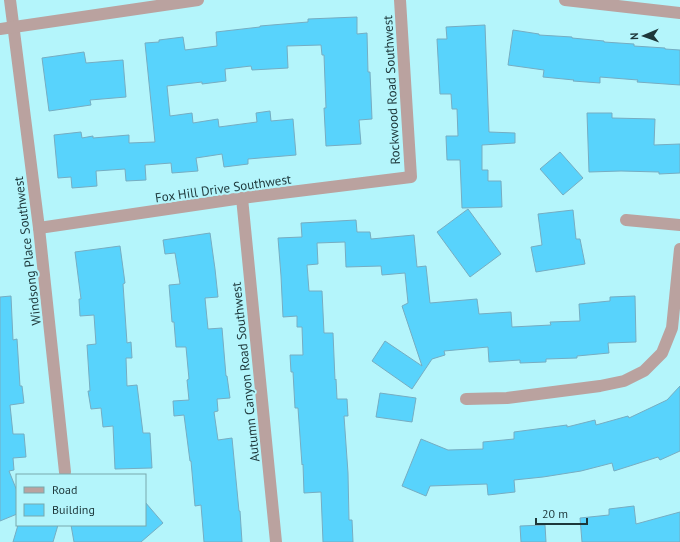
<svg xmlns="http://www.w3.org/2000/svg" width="680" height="542" font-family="'PT Sans',sans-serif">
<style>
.building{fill:#58d3fc;stroke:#76adc2}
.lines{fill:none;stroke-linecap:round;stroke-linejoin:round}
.minor{stroke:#baa29f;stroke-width:12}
.labels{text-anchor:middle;stroke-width:4;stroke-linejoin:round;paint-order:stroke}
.street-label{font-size:13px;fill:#1d373a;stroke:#b4f5fb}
</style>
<rect width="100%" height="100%" fill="#b4f5fb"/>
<g class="building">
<polygon points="357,17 357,34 367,33 368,72 370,72 372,119 359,120 361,144 326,146 324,108 326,108 324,55 322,55 321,45 287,46 288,68 252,70 251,66 225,69 226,81 202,84 202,82 167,86 170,116 192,113 193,123 218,119 219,127 257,122 256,113 270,111 271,121 293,119 296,155 248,159 248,164 224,167 222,154 196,158 198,171 172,173 171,163 145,165 146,180 126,181 125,169 96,171 97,186 72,188 71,177 58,178 54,135 81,132 82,138 93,136 93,138 129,135 129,143 155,142 145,43 159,42 159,40 183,37 185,50 217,46 216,32 260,27 260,26 308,22 308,19"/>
<polygon points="485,25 489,132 515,133 515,143 482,145 482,170 488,170 488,181 501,181 502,207 462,208 460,160 447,160 446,136 458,136 457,109 452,109 451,94 440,94 437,39 447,39 446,27"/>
<polygon points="513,30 539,34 539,35 572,37 572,38 604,41 604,42 634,44 634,46 665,48 665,49 680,50 680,85 637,82 638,80 600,77 600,83 573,81 574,80 543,77 544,70 508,65"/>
<polygon points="84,52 86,63 123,60 126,97 90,100 91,105 49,111 42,58"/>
<polygon points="587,113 612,113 612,118 655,119 654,145 680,144 680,173 659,174 659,172 621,171 589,172"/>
<polygon points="560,152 583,178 563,195 540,169"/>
<polygon points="468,209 501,254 470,277 437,232"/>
<polygon points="573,210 576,239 580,239 585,264 536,272 531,247 542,245 538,214"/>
<polygon points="356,220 357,232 370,232 371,239 414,235 417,267 426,266 430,303 477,299 479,314 511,312 512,327 551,325 550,322 580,321 579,304 610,301 610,297 635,296 636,342 608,343 609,353 577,356 577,358 546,359 546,362 520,363 520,360 489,362 488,347 444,351 445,355 432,359 412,389 372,361 385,341 422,366 402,306 408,303 405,273 382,275 381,266 346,267 345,242 317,243 318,264 307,265 309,291 322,291 324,333 333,333 335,380 336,379 337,399 347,399 348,416 344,416 348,473 349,520 352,520 353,542 323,542 321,492 304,493 303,464 302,465 298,408 295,408 293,372 291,372 290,355 303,355 302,327 297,327 297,316 283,317 281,276 278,238 302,237 301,223"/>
<polygon points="210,233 215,269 218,297 205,298 208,329 222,328 226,376 227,376 230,398 217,399 218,411 214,412 218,440 232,438 239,511 240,511 242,542 204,542 201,505 195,506 191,461 190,461 184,415 174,416 173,401 189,400 187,380 189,379 186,347 176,347 174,322 172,322 169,285 180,284 175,253 165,254 163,240"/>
<polygon points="120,246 125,283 123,284 127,343 131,342 132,358 126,358 127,386 137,385 143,433 150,433 152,468 115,469 113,426 103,427 101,408 91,409 88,391 90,391 87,345 96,344 94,315 80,316 79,299 81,299 75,252"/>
<polygon points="11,296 13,340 17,339 20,386 22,386 24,403 10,405 13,434 24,434 26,457 13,458 14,470 9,471 17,491 17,514 0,521 0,297"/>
<polygon points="680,386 680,451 660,460 658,457 614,471 612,463 581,471 543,477 514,480 515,492 488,495 487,484 430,486 426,496 402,486 421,439 448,450 483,449 483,442 514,439 514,432 567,425 567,427 595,420 596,425 628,416 629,418 667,400"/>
<polygon points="380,393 416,398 412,422 376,417"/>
<polygon points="145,502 163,523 141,542 74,542 71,525 145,525"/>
<polygon points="634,506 636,524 680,512 680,542 582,542 580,518 609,515 609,509"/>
<polygon points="18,525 58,525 53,542 13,542"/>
<polygon points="545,525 546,542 521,542 520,526"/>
</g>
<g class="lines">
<g class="minor">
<polyline points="10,0 39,228 65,472"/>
<polyline points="565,0 680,13"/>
<polyline points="0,29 198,0"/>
<polyline points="242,198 276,542"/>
<polyline points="626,220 680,225"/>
<polyline points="39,228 242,198 411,177 400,0"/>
<polyline points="466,399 507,398 600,386 624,381 644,371 662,353 672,328 680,249"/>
</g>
</g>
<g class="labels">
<g class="street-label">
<text transform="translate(391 90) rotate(-93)" y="5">Rockwood Road Southwest</text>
<text transform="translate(223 188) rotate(-8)" y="5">Fox Hill Drive Southwest</text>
<text transform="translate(27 251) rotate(-97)" y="5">Windsong Place Southwest</text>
<text transform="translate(245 372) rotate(-96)" y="5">Autumn Canyon Road Southwest</text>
</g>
</g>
<rect x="16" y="474" width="130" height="52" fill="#b4f5fb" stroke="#78a9ae"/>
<rect x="24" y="487" width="20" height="6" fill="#baa29f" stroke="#78a9ae"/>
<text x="52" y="494" font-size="12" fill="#1d373a">Road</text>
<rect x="24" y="504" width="20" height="12" fill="#58d3fc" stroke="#78a9ae"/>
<text x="52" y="514" font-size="12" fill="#1d373a">Building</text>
<g transform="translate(644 36) rotate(268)" stroke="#b4f5fb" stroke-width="3" paint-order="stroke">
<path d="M0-3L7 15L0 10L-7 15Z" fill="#1d373a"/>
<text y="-6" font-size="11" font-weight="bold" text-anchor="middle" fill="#1d373a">N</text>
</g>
<path d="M536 518v6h51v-6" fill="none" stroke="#1d373a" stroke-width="2"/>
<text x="542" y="518" font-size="12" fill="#1d373a" stroke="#b4f5fb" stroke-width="3" paint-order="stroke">20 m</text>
</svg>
